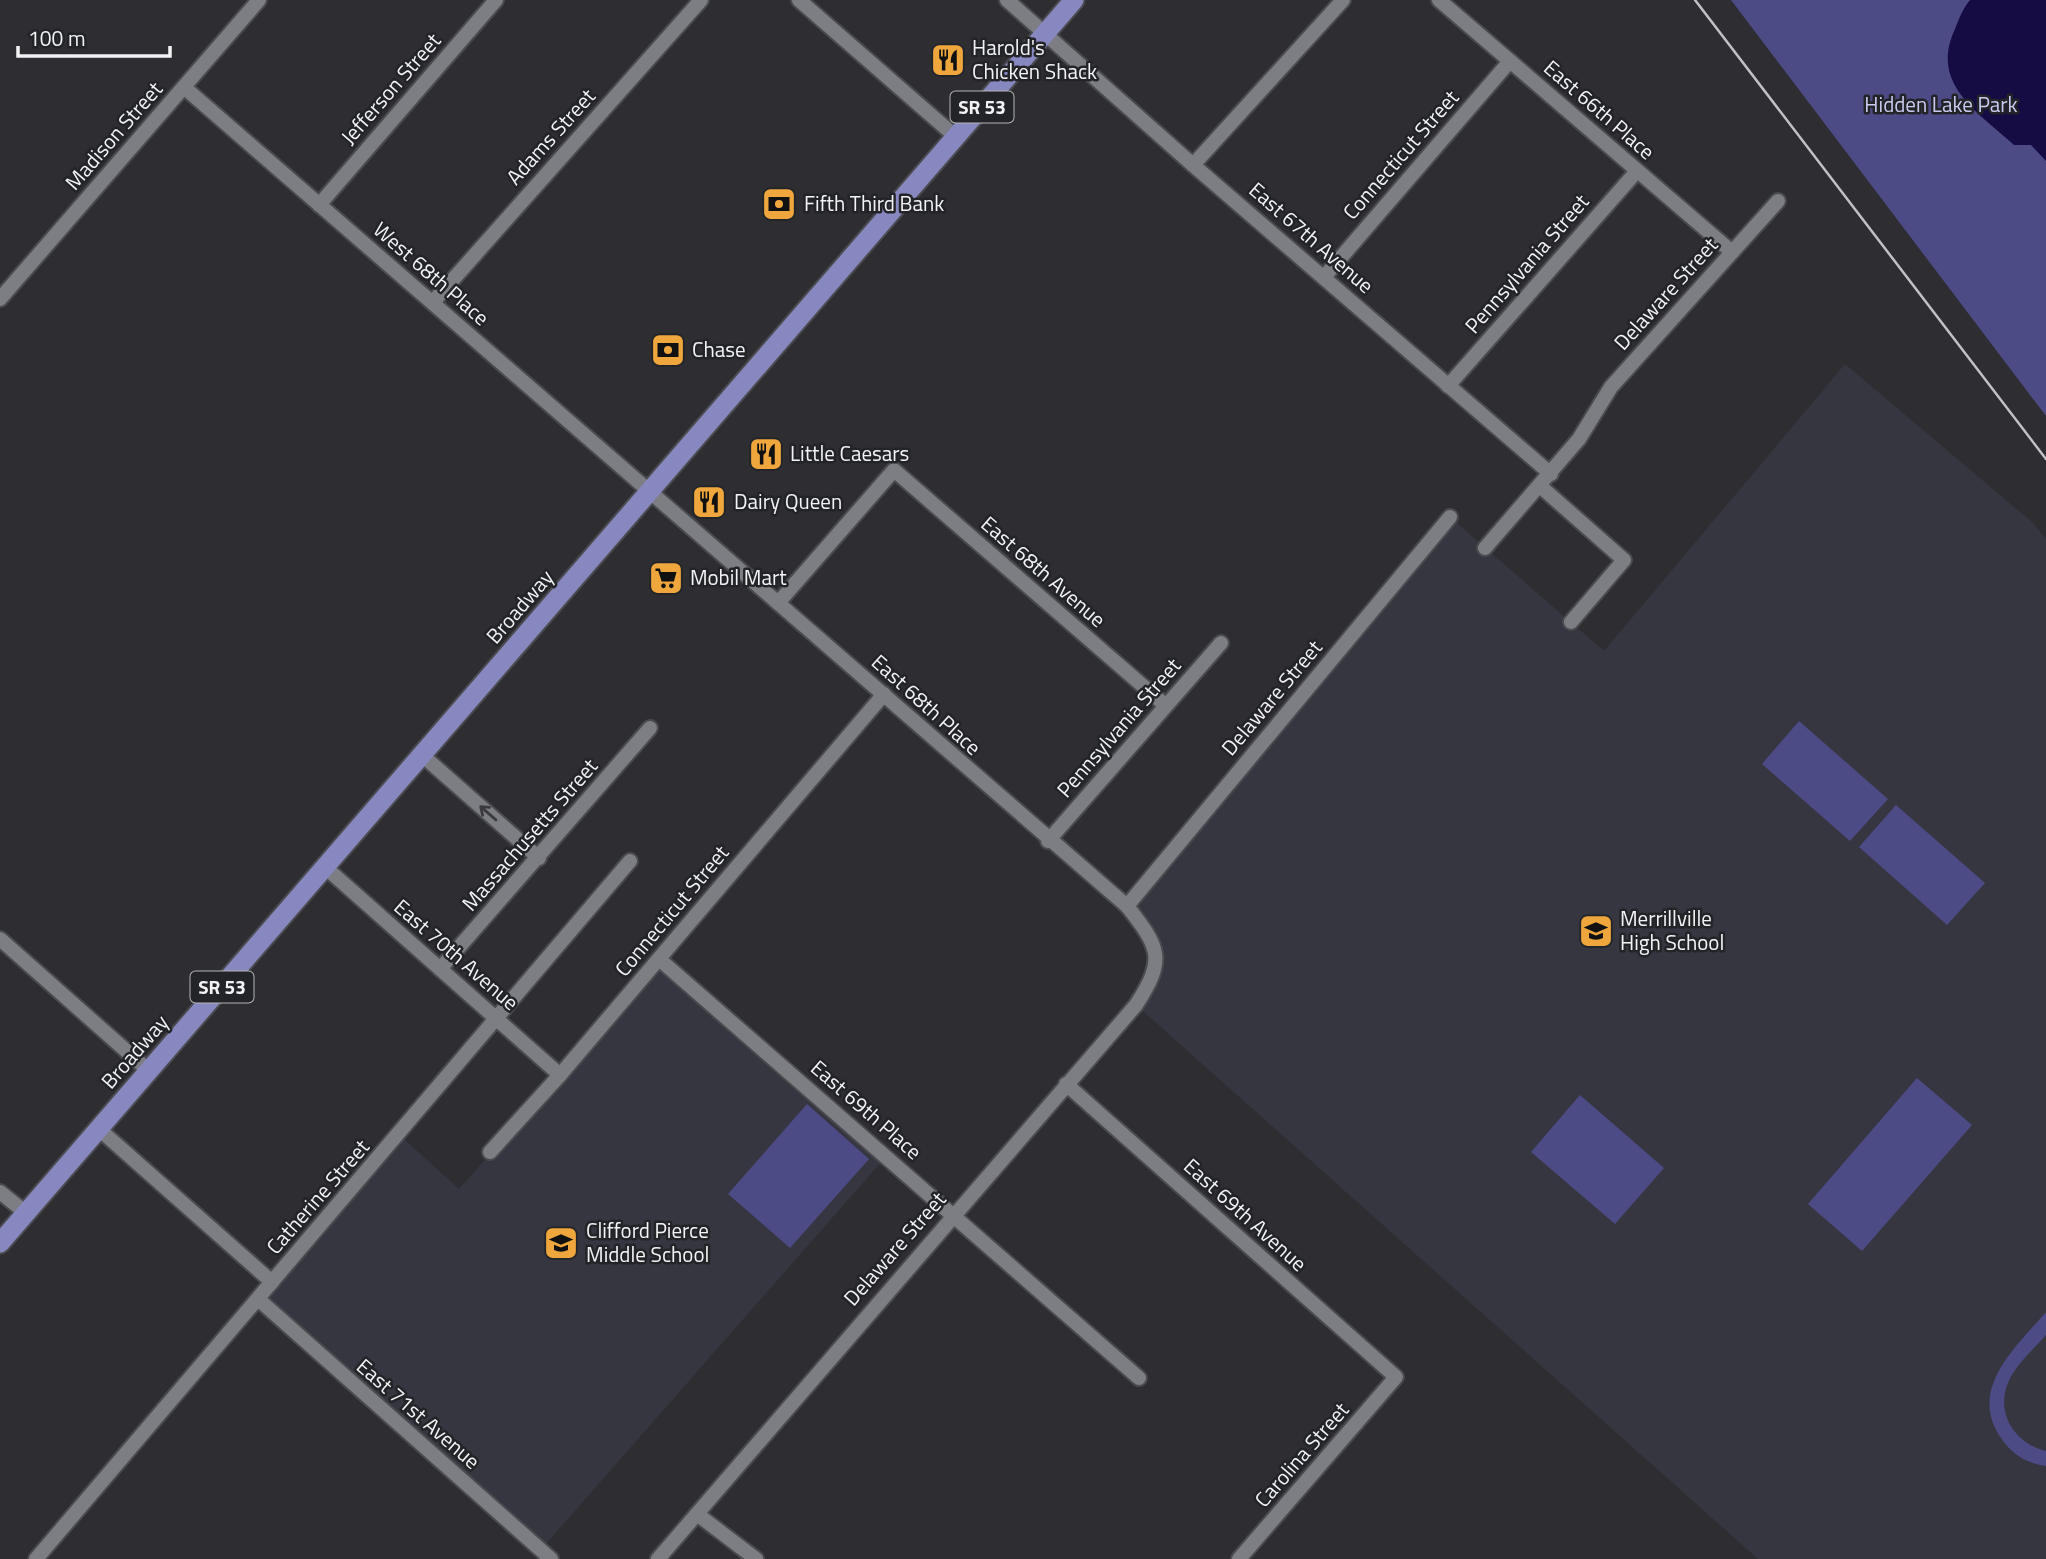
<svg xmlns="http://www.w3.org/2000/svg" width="2046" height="1559" font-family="'Titillium Web',sans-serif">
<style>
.built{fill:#363641}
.green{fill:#4c4b86}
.water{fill:#160c44}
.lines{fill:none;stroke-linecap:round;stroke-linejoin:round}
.minor-casing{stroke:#4a4b4f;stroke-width:18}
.major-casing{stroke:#4a4b4f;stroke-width:23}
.minor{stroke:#7d7e84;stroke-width:14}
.major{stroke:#8888c0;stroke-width:19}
.rail{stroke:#c1c1c5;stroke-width:2.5}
.oneway{stroke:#3a3a3f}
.labels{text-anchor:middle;stroke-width:5;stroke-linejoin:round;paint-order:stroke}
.shield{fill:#232428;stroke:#b5b5b8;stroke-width:2}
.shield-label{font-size:19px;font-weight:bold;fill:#f3f3f6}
.poi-label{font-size:21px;fill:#f3f3f6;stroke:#232428;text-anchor:start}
.street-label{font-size:21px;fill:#f3f3f6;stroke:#232428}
.park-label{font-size:21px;fill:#c8caef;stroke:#232428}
</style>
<rect width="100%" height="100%" fill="#2d2d32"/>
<g class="built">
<polygon points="1845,364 2032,522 2046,539 2046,1559 1758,1559 1136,1005 1157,963 1133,899 1450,517 1604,651"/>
<polygon points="658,966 883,1160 545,1545 264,1297 403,1138 459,1189"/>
</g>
<g class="green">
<polygon points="1731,0 2046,0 2046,416"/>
<polygon points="1799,721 1888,799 1850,841 1762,764"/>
<polygon points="1896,805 1985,883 1947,925 1859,847"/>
<polygon points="1917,1078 1972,1125 1862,1251 1808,1204"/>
<polygon points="1580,1095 1664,1168 1615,1224 1531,1152"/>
<polygon points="807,1104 869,1159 790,1248 728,1194"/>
<path d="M2046,1312V1335C2033,1350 2015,1365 2008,1383C1995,1414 2016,1444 2046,1451V1466C2028,1464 2011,1454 2001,1438C1967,1389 2016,1347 2046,1312Z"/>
</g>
<path class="water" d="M1970,0H2046V161L2031,145H2014C1978,112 1929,84 1955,29C1959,19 1963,8 1970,0Z"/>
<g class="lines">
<g class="minor-casing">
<g id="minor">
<polyline points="799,0 956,137"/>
<polyline points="1007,0 1193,165 1551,474"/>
<polyline points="1439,0 1732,252"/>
<path d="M185,88L1127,906C1160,948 1166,959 1136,1005L658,1559"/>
<polyline points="1193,165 1343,0"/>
<polyline points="319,205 496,0"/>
<polyline points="1325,276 1510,61"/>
<polyline points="0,299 259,0"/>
<polyline points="433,302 701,0"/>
<polyline points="1448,386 1637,171"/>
<polyline points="1540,486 1624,560 1571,622"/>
<polyline points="1485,548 1579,439 1611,387 1778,201"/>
<polyline points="778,603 894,470 1165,705"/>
<polyline points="422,755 539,858"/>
<polyline points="1048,841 1221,643"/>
<polyline points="325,867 560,1075"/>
<polyline points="1127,906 1450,517"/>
<polyline points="0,939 149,1071"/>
<polyline points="659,959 1139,1378"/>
<polyline points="440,969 650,728"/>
<polyline points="1066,1084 1396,1377 1239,1559"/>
<polyline points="99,1129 272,1282"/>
<polyline points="490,1152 560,1075 884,694"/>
<polyline points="0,1192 26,1213"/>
<polyline points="258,1299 551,1559"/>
<polyline points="697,1514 756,1559"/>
<polyline points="36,1559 630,861"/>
</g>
</g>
<g class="major-casing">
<polyline id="major" points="0,1243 1074,0"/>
</g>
<use href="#minor" class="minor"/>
<use href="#major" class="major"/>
<polyline class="rail" points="1695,0 2046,459"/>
</g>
<defs><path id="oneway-shaft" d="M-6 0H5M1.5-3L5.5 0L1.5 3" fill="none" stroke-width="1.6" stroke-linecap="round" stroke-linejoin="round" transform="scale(1.75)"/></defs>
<use class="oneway" href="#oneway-shaft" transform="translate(488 813) rotate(-139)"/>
<defs>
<g id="restaurant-square" transform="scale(1.75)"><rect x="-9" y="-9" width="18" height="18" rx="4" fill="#efa73d" stroke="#232428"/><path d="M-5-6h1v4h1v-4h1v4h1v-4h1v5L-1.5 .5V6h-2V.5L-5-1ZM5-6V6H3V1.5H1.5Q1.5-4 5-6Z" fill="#111"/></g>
<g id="bank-square" transform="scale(1.75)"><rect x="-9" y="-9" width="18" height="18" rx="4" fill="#efa73d" stroke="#232428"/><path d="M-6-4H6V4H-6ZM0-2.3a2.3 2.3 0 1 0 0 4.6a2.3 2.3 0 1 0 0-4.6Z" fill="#111"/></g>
<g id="supermarket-square" transform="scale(1.75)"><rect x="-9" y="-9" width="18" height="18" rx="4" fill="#efa73d" stroke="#232428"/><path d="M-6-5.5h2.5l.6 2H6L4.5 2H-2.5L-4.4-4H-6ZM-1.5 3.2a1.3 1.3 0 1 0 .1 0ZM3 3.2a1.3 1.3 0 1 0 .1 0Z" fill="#111"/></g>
<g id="school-square" transform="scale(1.75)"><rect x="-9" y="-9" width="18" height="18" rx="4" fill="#efa73d" stroke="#232428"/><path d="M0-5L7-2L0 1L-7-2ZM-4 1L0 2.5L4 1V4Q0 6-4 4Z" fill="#111"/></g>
</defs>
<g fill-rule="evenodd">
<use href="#restaurant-square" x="948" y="60"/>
<use href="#bank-square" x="779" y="204"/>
<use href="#bank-square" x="668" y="350"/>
<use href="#restaurant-square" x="766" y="454"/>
<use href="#restaurant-square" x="709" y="502"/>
<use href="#supermarket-square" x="666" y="578"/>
<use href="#school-square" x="1596" y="931"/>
<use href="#school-square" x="561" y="1243"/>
</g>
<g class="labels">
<g class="shield">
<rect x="950.5" y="91.5" width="63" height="31" rx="5"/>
<rect x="190.5" y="971.5" width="63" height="31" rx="5"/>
</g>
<g class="shield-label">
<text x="982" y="114">SR 53</text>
<text x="222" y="994">SR 53</text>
</g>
<g class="poi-label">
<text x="972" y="55">Harold's<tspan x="972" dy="24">Chicken Shack</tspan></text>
<text x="804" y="211">Fifth Third Bank</text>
<text x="692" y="357">Chase</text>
<text x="790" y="461">Little Caesars</text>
<text x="734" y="509">Dairy Queen</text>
<text x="690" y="585">Mobil Mart</text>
<text x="1620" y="926">Merrillville<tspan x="1620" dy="24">High School</tspan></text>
<text x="586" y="1238">Clifford Pierce<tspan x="586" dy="24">Middle School</tspan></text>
</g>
<g class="street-label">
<text transform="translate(391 89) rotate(-49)" y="7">Jefferson Street</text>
<text transform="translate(1599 110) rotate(41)" y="7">East 66th Place</text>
<text transform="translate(114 136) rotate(-49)" y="7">Madison Street</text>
<text transform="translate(551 137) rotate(-48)" y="7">Adams Street</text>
<text transform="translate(1401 155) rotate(-49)" y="7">Connecticut Street</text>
<text transform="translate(1311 238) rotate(41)" y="7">East 67th Avenue</text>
<text transform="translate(1527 264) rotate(-49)" y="7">Pennsylvania Street</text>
<text transform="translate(431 274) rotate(41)" y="7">West 68th Place</text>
<text transform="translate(1666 294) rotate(-48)" y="7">Delaware Street</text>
<text transform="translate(1043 572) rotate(41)" y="7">East 68th Avenue</text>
<text transform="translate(520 607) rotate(-49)" y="7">Broadway</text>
<text transform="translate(1272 698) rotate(-50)" y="7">Delaware Street</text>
<text transform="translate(926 705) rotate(42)" y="7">East 68th Place</text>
<text transform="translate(1119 728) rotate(-49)" y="7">Pennsylvania Street</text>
<text transform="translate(530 835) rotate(-49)" y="7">Massachusetts Street</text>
<text transform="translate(672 911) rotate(-50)" y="7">Connecticut Street</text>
<text transform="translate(456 955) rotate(41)" y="7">East 70th Avenue</text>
<text transform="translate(135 1052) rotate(-49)" y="7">Broadway</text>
<text transform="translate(866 1110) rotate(41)" y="7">East 69th Place</text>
<text transform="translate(318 1197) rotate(-49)" y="7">Catherine Street</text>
<text transform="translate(1245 1215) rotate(42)" y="7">East 69th Avenue</text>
<text transform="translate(895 1249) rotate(-49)" y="7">Delaware Street</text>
<text transform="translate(418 1414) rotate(41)" y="7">East 71st Avenue</text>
<text transform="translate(1302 1455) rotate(-49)" y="7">Carolina Street</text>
</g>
<g class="park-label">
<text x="1941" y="112">Hidden Lake Park</text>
</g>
</g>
<path d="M18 46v10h152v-10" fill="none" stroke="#f3f3f6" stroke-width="3.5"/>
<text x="28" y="46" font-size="21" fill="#f3f3f6" stroke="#232428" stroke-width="5" paint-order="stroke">100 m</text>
</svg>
